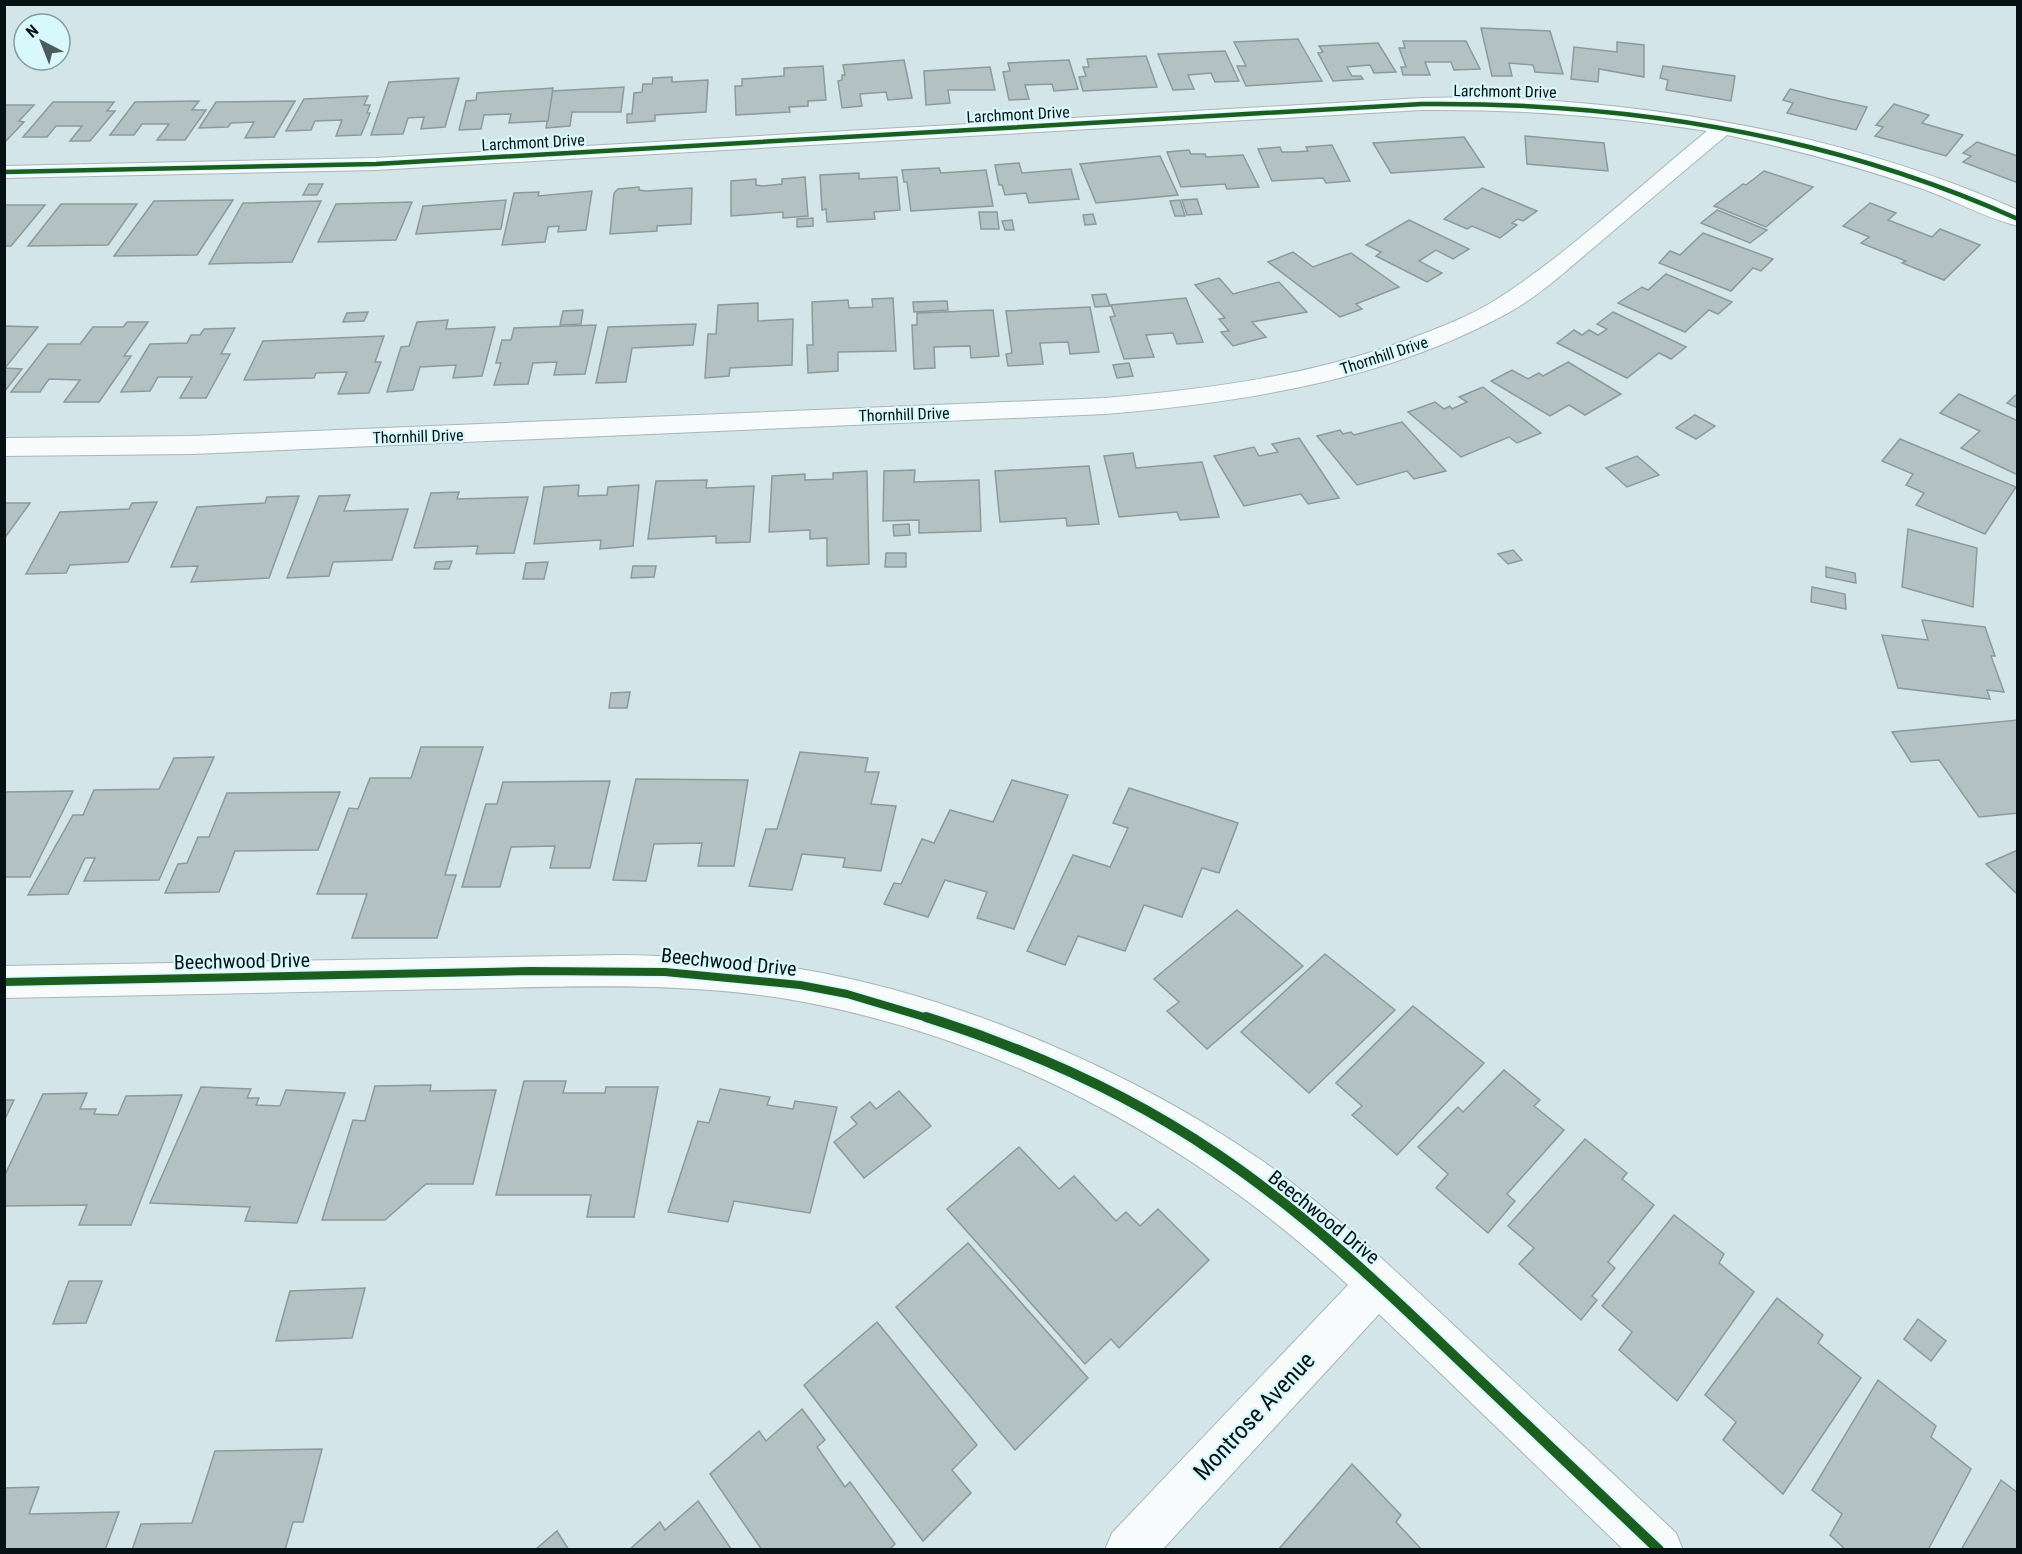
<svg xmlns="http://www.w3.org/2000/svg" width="2022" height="1554" font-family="'Roboto Condensed',sans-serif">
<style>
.building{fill:#b3c1c3;stroke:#8c9a9c;stroke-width:1.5}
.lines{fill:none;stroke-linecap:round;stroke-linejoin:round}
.minor-casing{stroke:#a9b6b9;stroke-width:2}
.minor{fill:#f8fbfc;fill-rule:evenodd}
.cycleway-far2-casing{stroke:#d8f8fe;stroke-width:7}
.cycleway-far1-casing{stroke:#d8f8fe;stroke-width:11}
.cycleway-casing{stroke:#d8f8fe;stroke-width:14}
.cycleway-far2{stroke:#1b5e20;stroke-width:4.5}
.cycleway-far1{stroke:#1b5e20;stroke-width:8}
.cycleway{stroke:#1b5e20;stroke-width:10}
.labels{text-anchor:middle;stroke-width:4.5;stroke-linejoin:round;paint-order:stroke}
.far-street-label{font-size:16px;fill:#061113;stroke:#d8f8fe}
.street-label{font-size:20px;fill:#061113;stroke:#d8f8fe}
.near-street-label{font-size:24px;fill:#061113;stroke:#d8f8fe}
</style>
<rect width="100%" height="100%" fill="#d3e5e8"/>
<g class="building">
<polygon points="1481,28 1550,31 1563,74 1535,72 1533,65 1509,63 1512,76 1492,76"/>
<polygon points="1298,39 1322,81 1246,86 1237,66 1246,66 1234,42"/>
<polygon points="1403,41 1466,41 1480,69 1454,70 1451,62 1425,62 1430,75 1403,75 1401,67 1406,67 1399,48 1405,48"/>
<polygon points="1617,42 1644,45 1644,77 1599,69 1598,82 1571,79 1574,47 1617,52"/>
<polygon points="1378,43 1396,72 1374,73 1370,65 1347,67 1352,76 1361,76 1363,79 1333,81 1318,53 1323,52 1319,46"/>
<polygon points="1225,51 1239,81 1215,82 1211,73 1188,75 1194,89 1173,90 1158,54"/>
<polygon points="1146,56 1157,87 1083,91 1079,77 1086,76 1083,67 1089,67 1087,59"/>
<polygon points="904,60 912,98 888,100 886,92 860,94 862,106 842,108 838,81 842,80 842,75 845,75 843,65"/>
<polygon points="1069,60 1078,89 1054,91 1052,84 1025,85 1029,99 1009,100 1003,72 1010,71 1008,63"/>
<polygon points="823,66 826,100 808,101 808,106 789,107 790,112 736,115 735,86 742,86 742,79 784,76 784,68"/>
<polygon points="1663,66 1735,76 1731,101 1666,90 1668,80 1660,78"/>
<polygon points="990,67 995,90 948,90 950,103 926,105 924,71"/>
<polygon points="672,77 672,82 708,80 706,112 655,115 655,121 627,123 627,114 632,114 634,93 642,92 643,84 652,84 653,78"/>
<polygon points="459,78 445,127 421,129 424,117 408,118 403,134 371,135 389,82"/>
<polygon points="624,87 621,112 572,112 570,126 546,128 552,91"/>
<polygon points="553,88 548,121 509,123 511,114 484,115 481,129 459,130 466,101 476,100 477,93"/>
<polygon points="1790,89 1830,99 1867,107 1856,130 1787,113 1793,103 1783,100"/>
<polygon points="368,96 364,105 370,105 367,113 370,113 361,135 336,136 342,120 315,121 311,130 286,131 304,99"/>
<polygon points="199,101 192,110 206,110 185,140 157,140 169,124 142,124 134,135 110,135 135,102"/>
<polygon points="295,101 274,137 245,138 254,122 231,123 228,127 199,128 216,102"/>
<polygon points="53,102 114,102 107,111 115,111 90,141 70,141 82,126 56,126 47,137 23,137"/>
<polygon points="1894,104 1929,115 1922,123 1963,135 1946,156 1875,136 1883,127 1876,125"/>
<polygon points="4,105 34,105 19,121 24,122 5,142"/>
<polygon points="1525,136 1604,143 1608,171 1527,164"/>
<polygon points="1464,137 1484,167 1391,173 1373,143"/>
<polygon points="1977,142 2018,156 2018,183 1963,162 1971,156 1963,153"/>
<polygon points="1332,145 1350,181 1326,183 1323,178 1272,181 1258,149 1280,147 1282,152 1294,152 1308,151 1306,147"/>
<polygon points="1189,150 1191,154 1205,154 1206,157 1243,155 1259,187 1227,189 1225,184 1181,187 1167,152"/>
<polygon points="1160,156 1178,195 1096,203 1080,164"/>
<polygon points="1019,163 1022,173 1071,169 1079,199 1029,203 1026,193 1005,195 1002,185 999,185 995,165"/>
<polygon points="939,168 941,173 986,170 993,206 911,211 907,182 904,182 902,170"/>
<polygon points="1764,171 1813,187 1766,227 1714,206 1743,184 1746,185"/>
<polygon points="859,173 859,179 897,177 900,210 874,212 875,219 827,222 826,209 822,210 820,175"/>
<polygon points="805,177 808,216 783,218 783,212 731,216 731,181 756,179 756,185 763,186 782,184 782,179"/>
<polygon points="309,184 323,184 317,195 303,195"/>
<polygon points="639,187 639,190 646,191 692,188 691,224 657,226 657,231 610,234 614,193 618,189"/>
<polygon points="1482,188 1537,211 1523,221 1518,219 1512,223 1517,225 1500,238 1472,226 1467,229 1444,219"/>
<polygon points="592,191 586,230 558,232 559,226 548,227 545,242 502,245 514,193 539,192 538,196"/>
<polygon points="1197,199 1202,214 1187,215 1182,200"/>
<polygon points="233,200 197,255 114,256 154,201"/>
<polygon points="506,200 501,229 416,234 423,206"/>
<polygon points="1180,200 1185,216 1175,216 1170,201"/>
<polygon points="321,201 292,262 209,264 243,203"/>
<polygon points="412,202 396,240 318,242 336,204"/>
<polygon points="1870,203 1896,213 1888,220 1932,237 1940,229 1980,245 1944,280 1902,263 1906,261 1861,243 1869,237 1843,226"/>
<polygon points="61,204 137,204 108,245 28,246"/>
<polygon points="4,205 45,205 11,246 4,246"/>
<polygon points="1717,210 1767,230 1750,243 1701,223"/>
<polygon points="979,212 997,212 999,229 981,229"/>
<polygon points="1093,214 1096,224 1085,225 1083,215"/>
<polygon points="813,218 813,226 797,227 797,219"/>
<polygon points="1012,220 1014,230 1005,230 1002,221"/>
<polygon points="1409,220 1469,249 1453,259 1436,250 1419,261 1442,273 1427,282 1376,256 1381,252 1366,245"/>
<polygon points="1703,233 1773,259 1761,271 1753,268 1731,291 1659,263 1670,251 1680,255"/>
<polygon points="1293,252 1313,267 1351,253 1399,287 1356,304 1362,309 1340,317 1268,262"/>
<polygon points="1666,274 1732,302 1718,314 1709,310 1685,332 1618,303 1642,287 1648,290"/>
<polygon points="1219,278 1233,294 1279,282 1307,312 1252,322 1266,337 1233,346 1221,332 1229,331 1219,319 1225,318 1195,285"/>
<polygon points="1106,294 1110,306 1095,307 1092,295"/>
<polygon points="893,298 896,351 838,352 838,371 808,373 807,345 813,345 812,302 848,300 849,308 873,307 872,299"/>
<polygon points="1186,298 1203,342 1177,344 1173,333 1146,335 1154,357 1124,359 1110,317 1115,316 1111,305"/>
<polygon points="947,301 948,310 914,312 913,302"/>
<polygon points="758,303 758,321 793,319 792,365 730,368 729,376 705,378 708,334 716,334 718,305"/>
<polygon points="1090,307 1099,352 1070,354 1068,342 1040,343 1043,364 1008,366 1006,354 1012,353 1006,311"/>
<polygon points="583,310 581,324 560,325 563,311"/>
<polygon points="993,310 999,356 971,358 970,346 934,347 935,368 914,369 912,325 917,325 917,313"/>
<polygon points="368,312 364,321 343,322 347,313"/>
<polygon points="1613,312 1686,347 1671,359 1659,353 1627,378 1557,343 1574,330 1582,335 1589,330 1598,335 1607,329 1597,324"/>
<polygon points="448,320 446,329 495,327 482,376 453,378 456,365 420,367 413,390 387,392 401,347 409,346 417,322"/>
<polygon points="127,322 148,322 124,356 131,356 99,402 64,402 80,380 49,379 40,392 11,392 48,344 80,344 93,327 123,327"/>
<polygon points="696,324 693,345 632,348 626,382 596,383 608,327"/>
<polygon points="596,325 585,374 554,375 557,362 533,363 528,384 494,385 501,363 496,363 502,340 511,340 514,328"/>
<polygon points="4,326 38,327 5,368 22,369 4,392"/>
<polygon points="235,328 221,354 230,354 206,398 180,398 192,377 158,377 150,391 121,392 150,344 187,343 191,335 200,335 204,329"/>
<polygon points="384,336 375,362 381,362 369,393 338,394 347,372 316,373 314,378 244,380 263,341"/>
<polygon points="1568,362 1621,394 1585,415 1569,405 1550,416 1491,381 1512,370 1528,379 1539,373 1543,376"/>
<polygon points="1129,363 1133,376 1117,378 1113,365"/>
<polygon points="1483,387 1541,433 1517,443 1509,437 1461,457 1408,412 1435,402 1444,409 1450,406 1452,409 1467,402 1459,397"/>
<polygon points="2018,393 2018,408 2007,403"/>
<polygon points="1959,394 2018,421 2018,475 1961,448 1980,431 1940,413"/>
<polygon points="1695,415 1715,426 1696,439 1676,428"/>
<polygon points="1402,422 1446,471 1414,479 1407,471 1357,485 1317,436 1340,430 1343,434 1351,432 1354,435"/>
<polygon points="1299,438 1339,498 1308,504 1301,494 1244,506 1214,456 1254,447 1259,456 1278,452 1272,444"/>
<polygon points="1900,439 2016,487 1985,534 1916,505 1924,493 1906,485 1913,474 1882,461"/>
<polygon points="1133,453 1136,468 1202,462 1219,517 1180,520 1177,512 1119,517 1104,456"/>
<polygon points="1637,456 1659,475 1627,487 1606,468"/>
<polygon points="1089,466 1099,524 1067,526 1066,518 1000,522 995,471"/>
<polygon points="915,470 914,482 979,480 981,531 919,533 919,520 883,521 884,471"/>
<polygon points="867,471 869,564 827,566 827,538 810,539 810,530 769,532 772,476 805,474 805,480 833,479 833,473"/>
<polygon points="707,480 706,488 754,486 750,542 716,543 716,536 648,539 656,481"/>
<polygon points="579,485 578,496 607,495 608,487 639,485 633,546 600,549 601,540 534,544 544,487"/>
<polygon points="459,492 457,499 528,497 514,553 476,554 478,546 414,548 431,493"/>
<polygon points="350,495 344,511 408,509 392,560 333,562 329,576 287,578 319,496"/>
<polygon points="299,496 269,578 191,582 198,566 171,567 197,507 265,503 267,497"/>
<polygon points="157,502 128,562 70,565 66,573 26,574 60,512 129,509 132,503"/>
<polygon points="4,503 30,503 4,539"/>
<polygon points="909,524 910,535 894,536 893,525"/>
<polygon points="1908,529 1977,548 1973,607 1902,587"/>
<polygon points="1513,550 1522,560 1508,564 1498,554"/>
<polygon points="886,553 906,553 906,567 885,567"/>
<polygon points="452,561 449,569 434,569 436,562"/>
<polygon points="548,562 544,579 523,579 526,563"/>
<polygon points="633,566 656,566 654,577 631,578"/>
<polygon points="1826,567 1855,573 1856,583 1826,577"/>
<polygon points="1812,587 1845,594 1846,609 1811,602"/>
<polygon points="1922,620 1985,627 1995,656 1991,656 2004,692 1987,690 1990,699 1898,688 1882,635 1928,640"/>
<polygon points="630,692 627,708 609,708 611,693"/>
<polygon points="2018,720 2018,813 1979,817 1939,760 1911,762 1892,732"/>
<polygon points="421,747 483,747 445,875 456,875 437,938 352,938 367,894 317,894 349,808 358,809 370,778 411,778"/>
<polygon points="800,752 868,758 865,772 879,772 871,804 896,806 881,871 843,867 845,858 802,854 792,890 749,886 766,829 777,829"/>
<polygon points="214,757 159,880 84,881 95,858 85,858 68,894 28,895 73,815 83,815 94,790 159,789 174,758"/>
<polygon points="636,779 748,780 734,866 698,866 702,843 654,844 646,881 613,880"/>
<polygon points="1012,780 1068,795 1014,929 977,918 987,892 945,880 928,917 884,904 894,883 901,884 922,839 934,843 950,810 993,822"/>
<polygon points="610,781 590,868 550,868 555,846 511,847 500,887 462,887 486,804 497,804 503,782"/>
<polygon points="1129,788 1238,823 1219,873 1202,868 1182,917 1144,905 1125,951 1078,936 1065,965 1027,951 1073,855 1110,867 1128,828 1113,823"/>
<polygon points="73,791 30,877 4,877 4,792"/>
<polygon points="340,792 318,850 235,851 219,892 165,893 178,864 187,863 198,837 209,837 227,793"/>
<polygon points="2018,850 2018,895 1986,864"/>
<polygon points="1237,910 1303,966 1207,1049 1167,1011 1179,1002 1154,979"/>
<polygon points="1325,954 1395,1010 1309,1093 1241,1032"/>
<polygon points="1413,1006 1484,1063 1397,1155 1352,1115 1362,1106 1336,1083"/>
<polygon points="1504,1070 1540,1100 1534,1106 1564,1130 1507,1194 1515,1201 1488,1233 1436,1188 1448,1174 1418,1147 1458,1107 1463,1112"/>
<polygon points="524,1081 566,1081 563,1093 605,1093 606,1087 658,1087 634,1217 587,1217 591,1195 496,1195"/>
<polygon points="431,1085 430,1091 496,1090 473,1184 426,1184 385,1220 322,1220 353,1120 365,1121 375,1086"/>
<polygon points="201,1087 251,1089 247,1098 259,1098 256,1105 280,1106 286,1090 345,1093 297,1223 245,1221 250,1207 150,1203"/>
<polygon points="720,1089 770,1097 767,1105 793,1109 795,1101 837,1107 810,1213 734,1201 728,1222 668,1212 698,1121 709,1123"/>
<polygon points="899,1091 931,1126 864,1178 834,1142 857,1124 851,1117 870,1102 876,1109"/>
<polygon points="87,1093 80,1109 96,1109 94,1114 118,1115 126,1096 182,1095 131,1225 79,1225 87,1205 4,1206 4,1177 43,1094"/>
<polygon points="4,1100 14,1100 4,1121"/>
<polygon points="1585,1139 1627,1173 1622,1179 1654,1205 1608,1262 1615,1268 1592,1296 1597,1300 1581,1320 1519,1264 1534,1248 1508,1226"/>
<polygon points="1019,1147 1059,1189 1074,1176 1116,1221 1126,1212 1140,1226 1158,1209 1209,1260 1119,1348 1111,1339 1085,1364 947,1209"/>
<polygon points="1674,1215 1724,1254 1719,1263 1754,1292 1677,1401 1619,1350 1632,1332 1602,1306"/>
<polygon points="968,1243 1088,1378 1015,1450 896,1307"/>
<polygon points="69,1281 102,1281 86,1323 53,1324"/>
<polygon points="365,1288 352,1338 276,1341 290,1291"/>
<polygon points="1777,1298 1823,1335 1818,1343 1861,1378 1783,1494 1723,1440 1736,1422 1705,1395"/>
<polygon points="1918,1319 1946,1341 1931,1361 1904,1339"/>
<polygon points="877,1322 977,1445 952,1470 971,1493 923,1541 804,1385"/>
<polygon points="1878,1380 1936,1426 1931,1437 1971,1469 1928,1550 1846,1550 1830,1535 1842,1514 1812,1490"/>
<polygon points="802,1409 825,1440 817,1447 845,1487 850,1482 895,1544 889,1550 762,1550 710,1474 759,1431 766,1441"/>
<polygon points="322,1449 303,1522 293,1522 285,1550 132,1550 141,1524 192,1523 215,1451"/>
<polygon points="1352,1464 1401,1515 1396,1522 1422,1550 1278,1550"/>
<polygon points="2001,1480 2018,1493 2018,1550 1961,1550"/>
<polygon points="39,1487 29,1514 119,1512 105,1550 4,1550 4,1488"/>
<polygon points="698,1501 732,1550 629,1550 660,1522 665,1530"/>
<polygon points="557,1531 569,1550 535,1550"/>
</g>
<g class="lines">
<g class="minor-casing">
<g id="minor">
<path d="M1480,97C1663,103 1849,135 2018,210V226C1985,218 1954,200 1923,189C1859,167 1793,149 1727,135C1684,171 1641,207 1598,244C1570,267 1541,295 1508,313C1384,381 1244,402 1105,414L192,454L4,456V438L192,436L1105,398C1209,389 1309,376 1407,340C1436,329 1468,317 1494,301C1567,255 1639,186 1707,131C1612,116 1518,109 1422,110L376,170L4,178V166L376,158L1422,98Z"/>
<path d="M620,955C680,956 741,959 800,969C956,995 1134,1071 1264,1162C1335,1213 1398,1273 1462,1333C1533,1399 1605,1466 1676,1533L1683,1550H1624L1379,1314L1162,1550H1105L1112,1533L1348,1285C1196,1144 1009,1041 804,1002C687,980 565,987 447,989C300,992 152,995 4,998V966Z"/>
</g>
</g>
<use href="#minor" class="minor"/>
<g class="cycleway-far2-casing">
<path id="cycleway-far2" d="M4,172L376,164L1422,104C1626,102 1831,135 2018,219"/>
</g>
<g class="cycleway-far1-casing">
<polyline id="cycleway-far1" points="4,982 530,971 665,972 800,985 847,994 931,1019"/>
</g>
<g class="cycleway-casing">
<path id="cycleway" d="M926,1017C1027,1049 1129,1094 1217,1154C1300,1210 1373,1278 1445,1347C1516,1415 1588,1482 1659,1550"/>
</g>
<use href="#cycleway-far2" class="cycleway-far2"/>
<use href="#cycleway-far1" class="cycleway-far1"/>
<use href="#cycleway" class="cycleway"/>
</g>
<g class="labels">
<g class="far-street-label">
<text transform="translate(1505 91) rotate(1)" y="6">Larchmont Drive</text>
<text transform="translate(1018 114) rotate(-3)" y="6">Larchmont Drive</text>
<text transform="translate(533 142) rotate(-3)" y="6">Larchmont Drive</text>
<text transform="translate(1384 355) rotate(-18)" y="6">Thornhill Drive</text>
<text transform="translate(904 414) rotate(-2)" y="6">Thornhill Drive</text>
<text transform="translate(418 436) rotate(-2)" y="6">Thornhill Drive</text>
</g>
<g class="street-label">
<text transform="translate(242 961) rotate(-1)" y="7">Beechwood Drive</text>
<text transform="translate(729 962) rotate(6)" y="7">Beechwood Drive</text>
<text transform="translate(1324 1217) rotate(39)" y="7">Beechwood Drive</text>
</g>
<g class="near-street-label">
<text transform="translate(1254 1416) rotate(-47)" y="8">Montrose Avenue</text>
</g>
</g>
<rect width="2022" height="1554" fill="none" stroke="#061113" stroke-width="12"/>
<g transform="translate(42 42) rotate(318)"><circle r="28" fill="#d8f8fe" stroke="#849ca0" stroke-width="1.5"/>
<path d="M0-4.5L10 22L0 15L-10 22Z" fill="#4e5b5e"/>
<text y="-9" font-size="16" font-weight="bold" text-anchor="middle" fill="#061113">N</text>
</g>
</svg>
